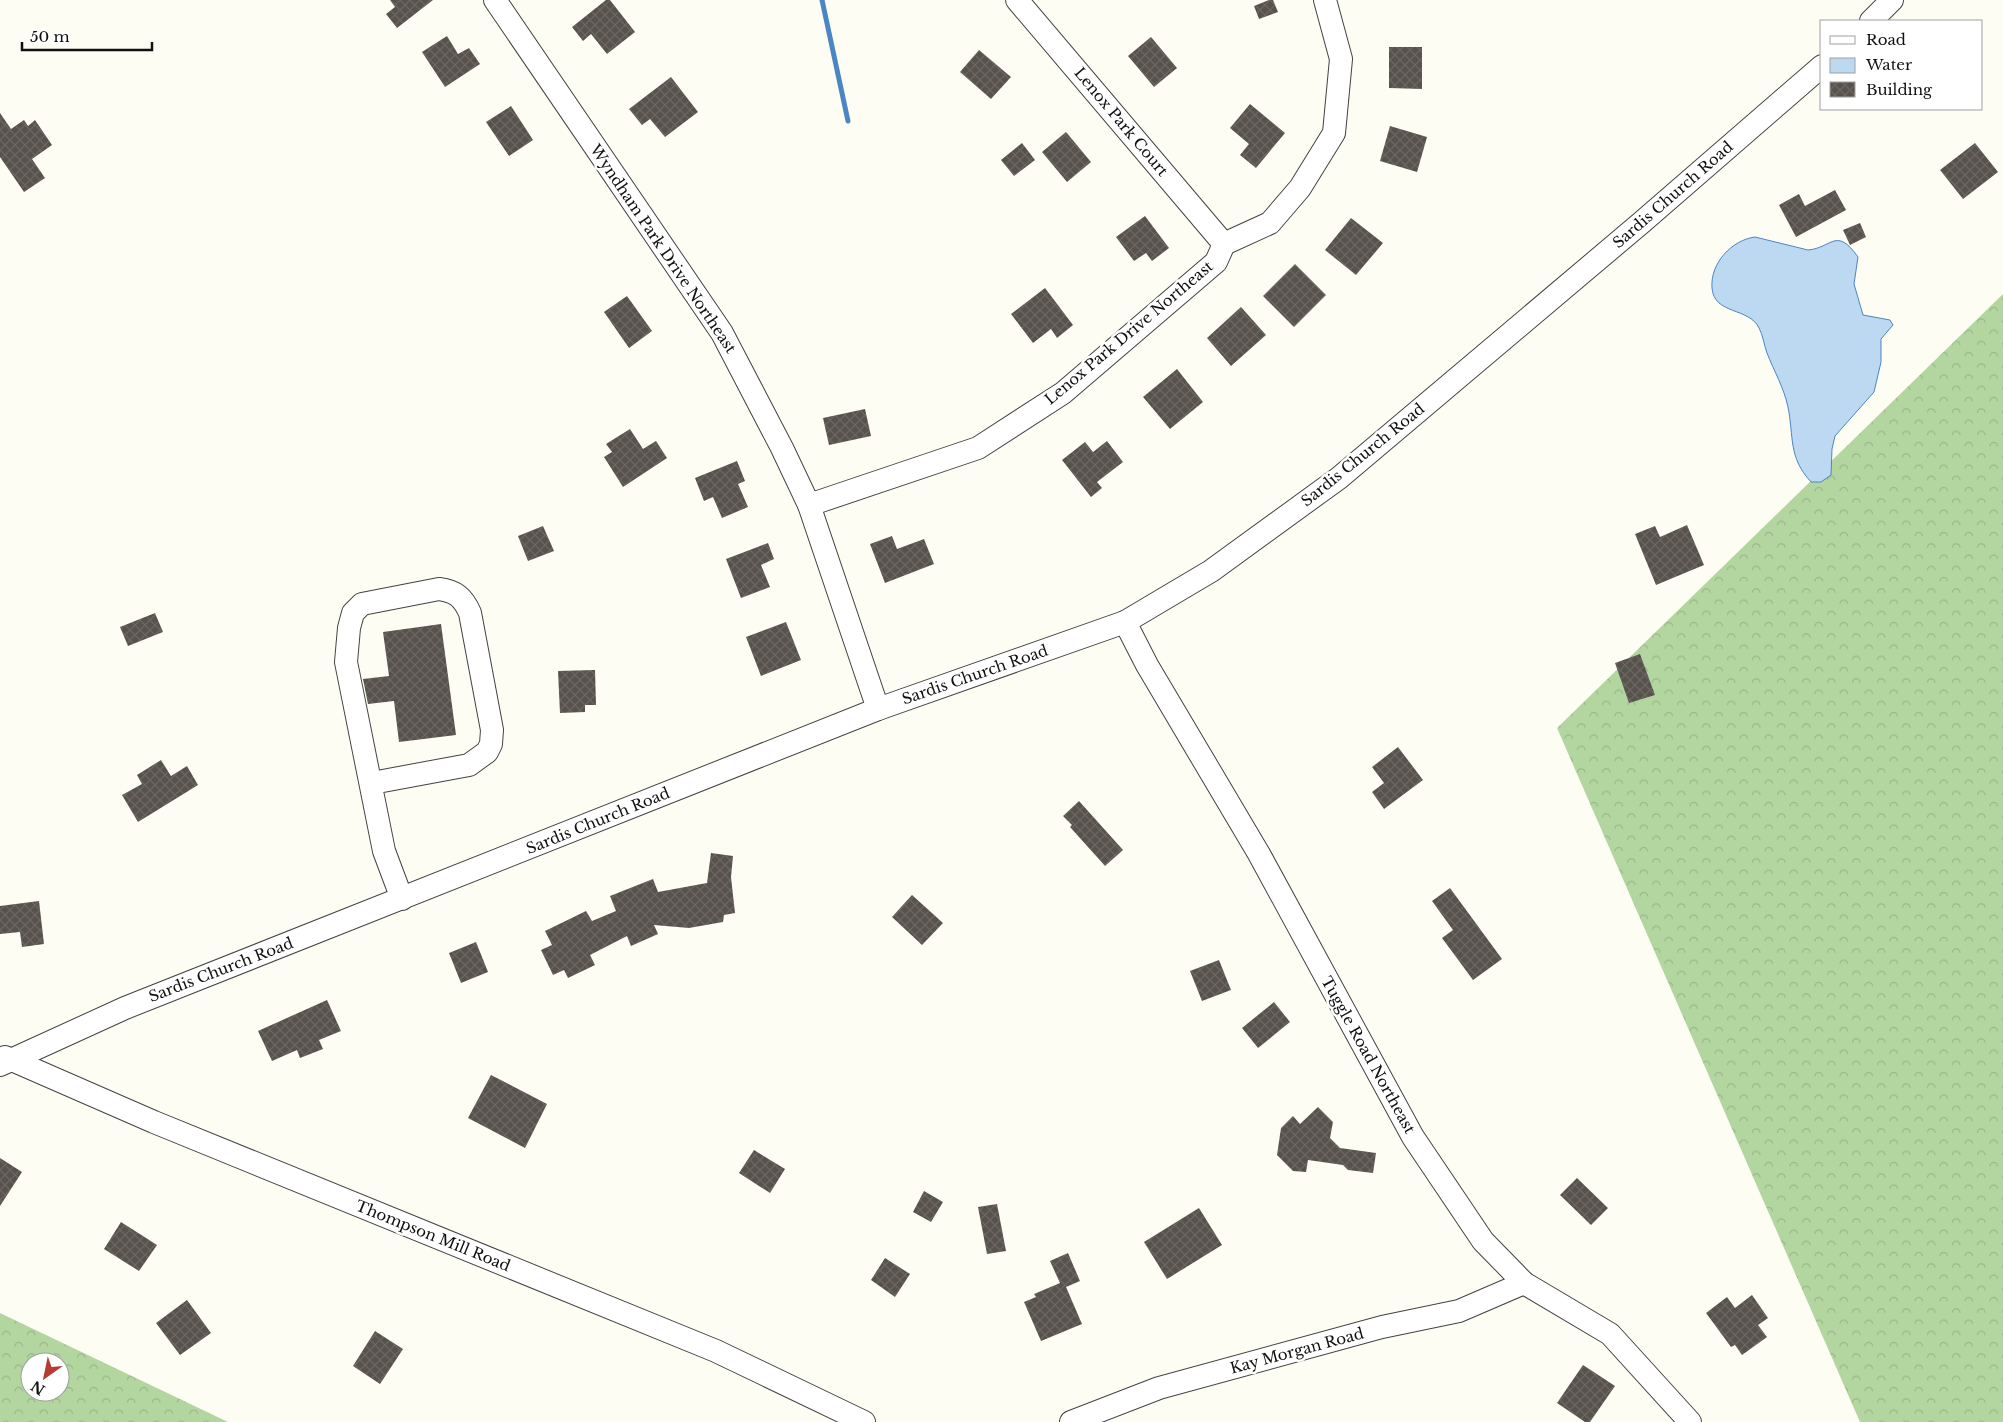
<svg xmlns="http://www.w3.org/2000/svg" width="2003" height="1422" font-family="'Libre Baskerville',serif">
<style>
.forest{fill:url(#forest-crowns);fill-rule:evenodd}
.water{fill:#bdd8f1;stroke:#4a86c2}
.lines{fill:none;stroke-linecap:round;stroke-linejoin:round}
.stream{stroke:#4a86c2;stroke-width:5}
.building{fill:url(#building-cross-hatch)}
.minor-casing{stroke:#434343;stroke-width:24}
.minor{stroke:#fff;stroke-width:22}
.labels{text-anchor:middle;stroke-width:5;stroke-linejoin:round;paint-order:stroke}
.street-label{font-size:15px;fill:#101010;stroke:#fff}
</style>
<defs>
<pattern id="forest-crowns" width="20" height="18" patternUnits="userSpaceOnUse" patternTransform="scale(1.25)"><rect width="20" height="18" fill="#b3d6a0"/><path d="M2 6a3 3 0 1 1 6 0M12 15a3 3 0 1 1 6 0" fill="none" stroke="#99b789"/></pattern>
<pattern id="building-cross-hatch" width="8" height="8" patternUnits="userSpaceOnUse" patternTransform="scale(1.25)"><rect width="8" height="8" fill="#58524d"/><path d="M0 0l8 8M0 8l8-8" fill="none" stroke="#6b6662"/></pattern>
</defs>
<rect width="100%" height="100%" fill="#fefdf4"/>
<g class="forest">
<polygon points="2003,294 2003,1422 1860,1422 1557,728"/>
<path d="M0,1313L228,1422H0ZM30,1362H60V1392H30Z"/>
</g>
<path class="water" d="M1755,237L1808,250C1832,248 1836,226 1858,257L1854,284L1863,315L1890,320L1893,325L1881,339V362L1874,392L1835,436L1832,449L1831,475L1821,482H1811C1788,457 1794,437 1788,407C1784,388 1774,371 1767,353C1764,345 1763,335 1759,328C1749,307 1714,315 1712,288C1710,263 1732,240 1755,237Z"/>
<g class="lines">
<polyline class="stream" points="822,0 848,121"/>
</g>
<g class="building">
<polygon points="390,0 433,0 397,28 386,14 395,7"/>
<polygon points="606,0 610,0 635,32 607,54 591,34 583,41 572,27"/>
<polygon points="1269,0 1273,0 1278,12 1259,19 1254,6"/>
<polygon points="447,36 458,54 469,48 480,64 445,87 422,52"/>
<polygon points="1151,37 1177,68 1154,87 1128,56"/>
<polygon points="1389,47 1422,47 1422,89 1389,88"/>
<polygon points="979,50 1011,77 991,99 960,72"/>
<polygon points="671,77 698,112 665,137 650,119 642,125 629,109"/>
<polygon points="1250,104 1285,133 1256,168 1240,155 1249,144 1230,128"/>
<polygon points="511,106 533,140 509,156 486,122"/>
<polygon points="0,113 11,129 24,120 28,126 35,120 52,145 32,159 45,178 24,192 0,157"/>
<polygon points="1390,126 1427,137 1417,172 1380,161"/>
<polygon points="1066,132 1091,162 1067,182 1042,152"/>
<polygon points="1022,143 1035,160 1014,176 1001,160"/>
<polygon points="1975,143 1998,172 1963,199 1940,170"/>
<polygon points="1835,190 1846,210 1796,237 1779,205 1799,194 1805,206"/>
<polygon points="1145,216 1169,248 1152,261 1146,253 1134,261 1116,237"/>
<polygon points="1351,218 1383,243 1356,275 1325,250"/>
<polygon points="1860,223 1866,237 1850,245 1843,230"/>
<polygon points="1295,264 1326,295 1294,327 1263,296"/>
<polygon points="1045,288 1073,325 1057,338 1051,329 1033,343 1011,314"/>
<polygon points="627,296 652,331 629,348 604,312"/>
<polygon points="1241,307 1266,335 1231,366 1207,338"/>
<polygon points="1177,369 1203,402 1170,429 1143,397"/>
<polygon points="865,409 871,436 829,445 823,418"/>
<polygon points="630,429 643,449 656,441 667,458 623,487 604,457 612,452 606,444"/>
<polygon points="1107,441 1123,462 1097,482 1102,488 1091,497 1062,460 1085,442 1093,452"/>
<polygon points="737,461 745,481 738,484 748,507 722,518 713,497 704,501 695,478"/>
<polygon points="1687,525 1704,565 1656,585 1635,534 1655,526 1660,537"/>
<polygon points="543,526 554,551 528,561 518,536"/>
<polygon points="892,536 897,549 924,539 934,564 885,583 870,544"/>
<polygon points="768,543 774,559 761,565 770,587 741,598 726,559"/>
<polygon points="155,613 163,632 128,646 120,627"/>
<polygon points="786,622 801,660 761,676 746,637"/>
<polygon points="441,624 456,735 399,742 394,701 368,704 363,679 389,676 383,632"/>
<polygon points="1640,654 1655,695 1629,703 1615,663"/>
<polygon points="595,670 596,705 585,705 585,712 560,713 558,671"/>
<polygon points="1398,747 1423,780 1384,809 1372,792 1384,783 1372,767"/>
<polygon points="161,760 171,776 187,766 198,785 138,822 122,795 142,784 137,775"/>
<polygon points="1079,801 1123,850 1105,866 1070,827 1072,825 1063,816"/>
<polygon points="711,853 733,856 731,877 735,913 724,915 723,922 689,928 654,925 658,934 631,946 627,936 590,955 595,965 568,978 564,970 553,975 541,950 552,945 545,931 586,911 592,921 616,911 610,896 653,879 658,892 707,883"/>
<polygon points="1450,888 1502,959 1473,980 1442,938 1453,930 1432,901"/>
<polygon points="912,895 943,923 922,945 892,917"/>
<polygon points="39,901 44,944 22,947 20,932 0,934 0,906"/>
<polygon points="476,942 488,972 461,983 449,953"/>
<polygon points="1219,960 1231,990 1202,1001 1190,971"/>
<polygon points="327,1000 341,1031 319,1040 323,1049 300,1058 297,1050 272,1061 258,1031"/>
<polygon points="1274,1002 1290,1022 1258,1048 1242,1028"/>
<polygon points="491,1075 547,1104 525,1148 468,1118"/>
<polygon points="1318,1107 1333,1122 1330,1138 1340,1148 1376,1153 1373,1173 1348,1170 1343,1165 1308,1160 1306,1172 1293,1171 1277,1155 1281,1128 1293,1116 1300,1124"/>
<polygon points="754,1150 785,1169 770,1193 739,1173"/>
<polygon points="0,1158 22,1172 0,1206"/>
<polygon points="1577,1178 1608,1208 1591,1225 1560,1195"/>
<polygon points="924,1191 943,1202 931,1222 913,1212"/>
<polygon points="997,1204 1006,1251 987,1254 978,1207"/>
<polygon points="1199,1208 1222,1245 1167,1279 1144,1242"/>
<polygon points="121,1222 157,1245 139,1271 104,1249"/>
<polygon points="1068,1253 1080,1281 1066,1287 1082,1324 1041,1341 1024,1302 1036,1297 1034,1294 1060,1283 1050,1261"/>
<polygon points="885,1258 910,1274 895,1297 871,1280"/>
<polygon points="1752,1295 1768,1318 1758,1325 1767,1337 1742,1355 1735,1345 1731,1347 1706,1313 1727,1297 1735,1308"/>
<polygon points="187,1300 211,1333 180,1355 156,1323"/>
<polygon points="375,1331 403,1349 380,1384 353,1366"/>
<polygon points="1583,1365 1615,1386 1590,1422 1585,1422 1557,1403"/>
</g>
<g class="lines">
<g class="minor-casing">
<g id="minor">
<polyline points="495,0 722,333 782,448 809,505 878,709"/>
<polyline points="1017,0 1224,244"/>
<polyline points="1871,21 1892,0"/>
<polyline points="809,505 978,448 1063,393 1216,262 1224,244 1270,223 1300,188 1334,133 1341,59 1325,0"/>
<polyline points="1125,622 1147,665 1259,854 1413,1137 1483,1241 1524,1283 1610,1334 1690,1422"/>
<path d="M372,783L469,765L487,752L491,744L492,730L470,613C463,597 455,591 439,589L362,604L353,613L349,628L346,662L384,851L402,899"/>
<polyline points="5,1057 154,1122 716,1351 864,1422"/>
<polyline points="0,1065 125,1008 878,709 1125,622 1211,571 1339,478 1641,223 1822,66"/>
<polyline points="1071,1422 1159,1388 1382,1327 1459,1311 1524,1283"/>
</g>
</g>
<use href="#minor" class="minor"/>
</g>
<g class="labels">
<g class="street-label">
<text transform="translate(1121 122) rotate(50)" y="5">Lenox Park Court</text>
<text transform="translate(1673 195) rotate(-41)" y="5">Sardis Church Road</text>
<text transform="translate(663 249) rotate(56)" y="5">Wyndham Park Drive Northeast</text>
<text transform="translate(1129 333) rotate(-40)" y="5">Lenox Park Drive Northeast</text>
<text transform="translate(1363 455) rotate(-39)" y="5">Sardis Church Road</text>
<text transform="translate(975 675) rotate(-19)" y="5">Sardis Church Road</text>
<text transform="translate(598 821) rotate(-22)" y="5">Sardis Church Road</text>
<text transform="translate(221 970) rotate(-21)" y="5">Sardis Church Road</text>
<text transform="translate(1368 1055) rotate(61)" y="5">Tuggle Road Northeast</text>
<text transform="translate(433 1236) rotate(22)" y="5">Thompson Mill Road</text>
<text transform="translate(1297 1351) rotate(-15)" y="5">Kay Morgan Road</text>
</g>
</g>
<rect x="1820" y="20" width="162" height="90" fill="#ffffff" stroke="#9f9f9f"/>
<rect x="1830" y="36" width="25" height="8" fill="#ffffff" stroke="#9f9f9f"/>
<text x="1866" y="45" font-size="15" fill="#101010">Road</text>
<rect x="1830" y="58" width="25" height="15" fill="#bdd8f1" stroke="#9f9f9f"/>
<text x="1866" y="70" font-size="15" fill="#101010">Water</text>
<rect x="1830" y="82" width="25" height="15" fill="url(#building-cross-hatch)" stroke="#9f9f9f"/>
<text x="1866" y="95" font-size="15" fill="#101010">Building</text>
<g transform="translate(45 1377) rotate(213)"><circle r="24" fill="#ffffff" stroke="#9f9f9f"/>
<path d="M0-4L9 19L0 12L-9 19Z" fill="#b53b34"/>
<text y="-8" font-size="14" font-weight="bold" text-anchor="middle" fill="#101010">N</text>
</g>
<path d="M22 42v8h130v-8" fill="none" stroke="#101010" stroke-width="2.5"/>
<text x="30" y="42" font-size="15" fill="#101010" stroke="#ffffff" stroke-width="4" paint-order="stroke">50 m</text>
</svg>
